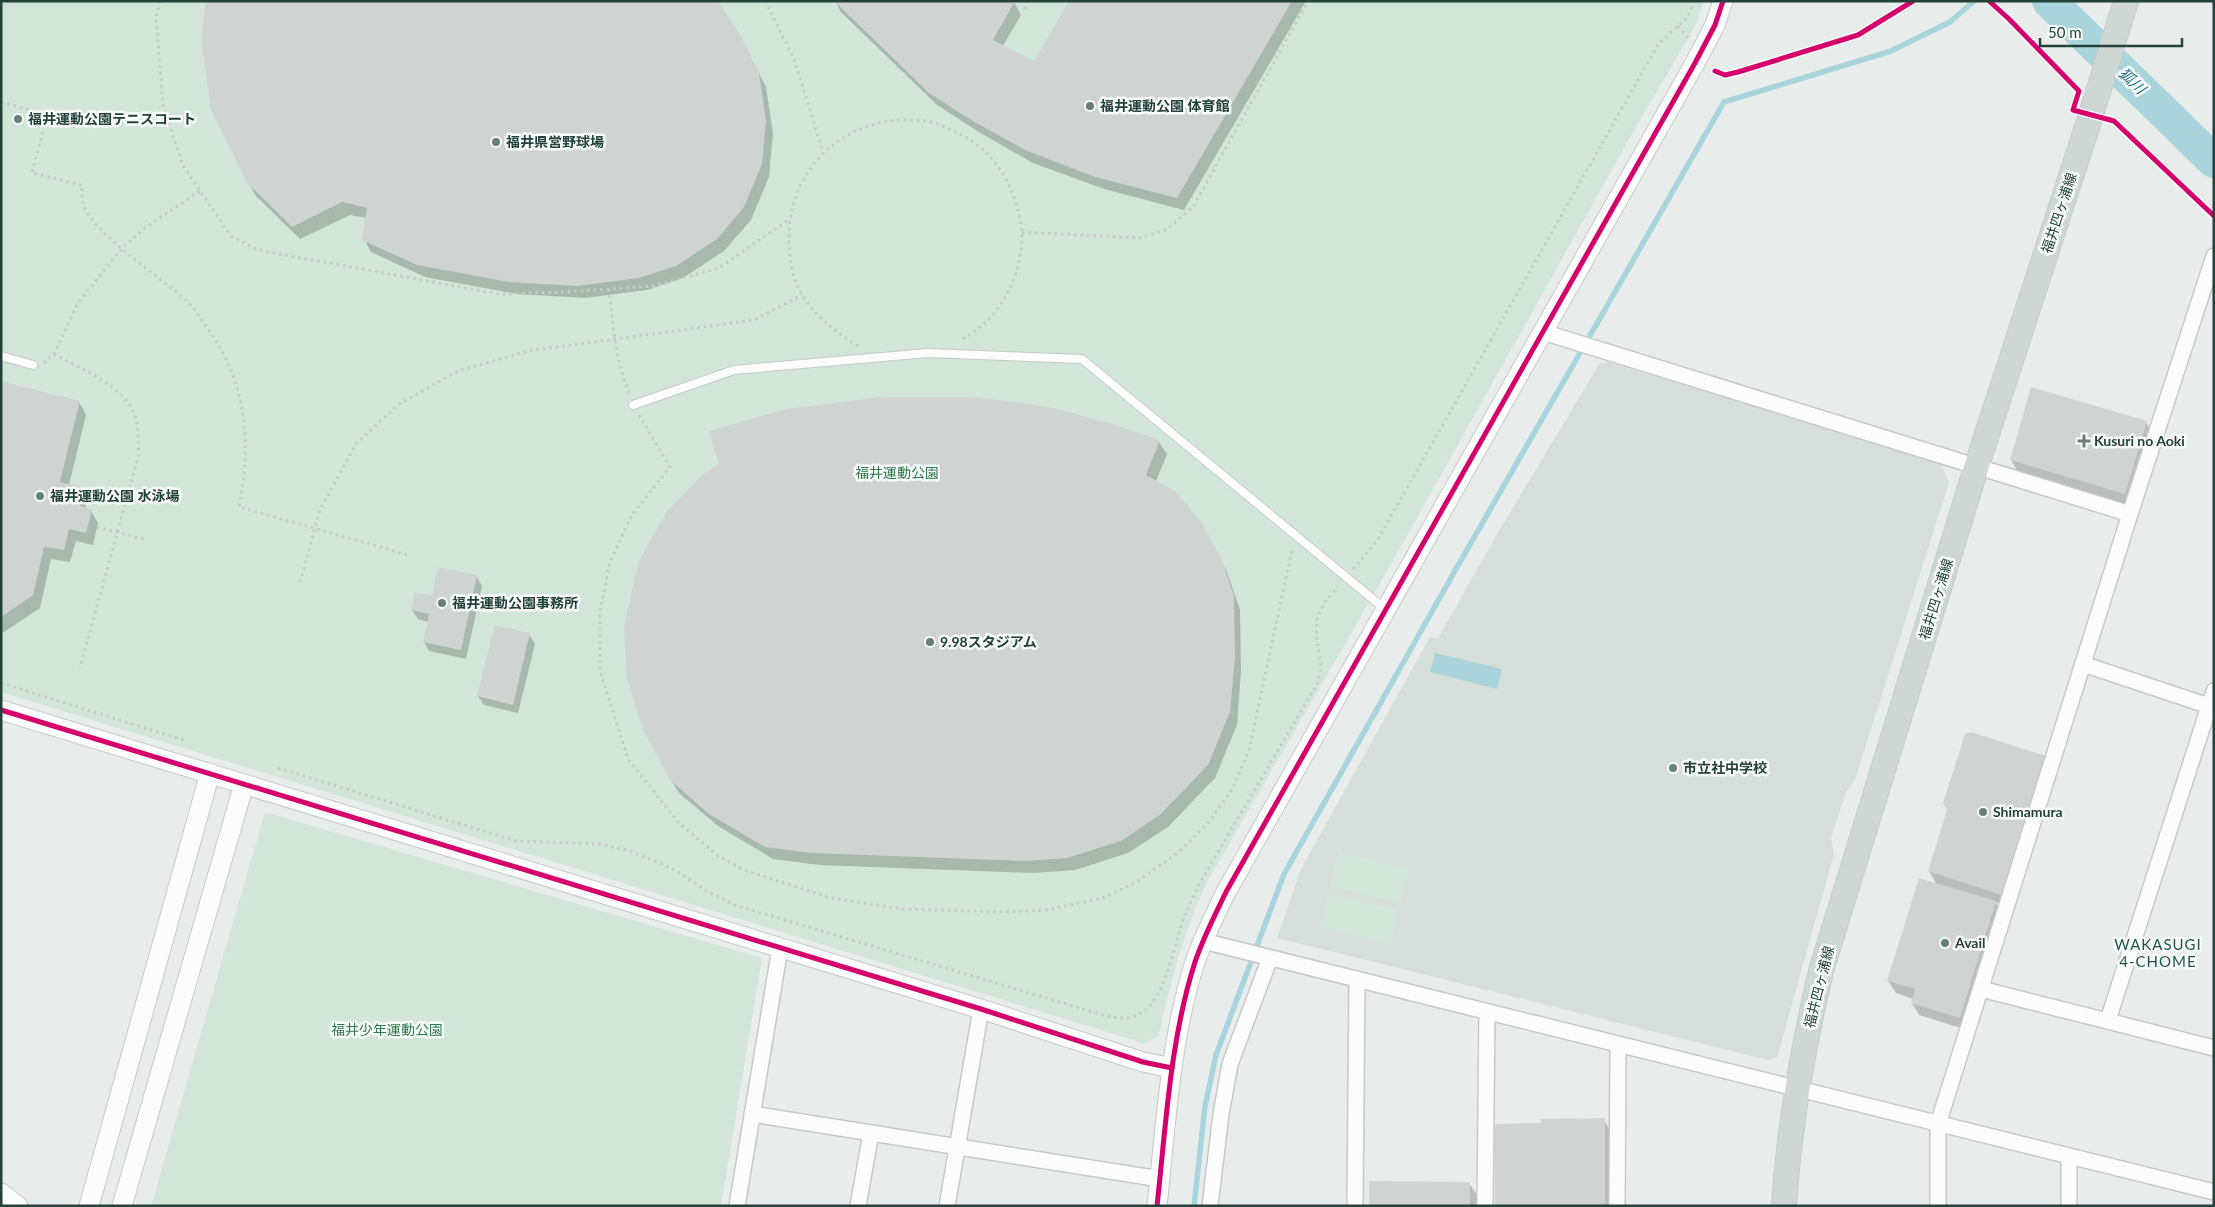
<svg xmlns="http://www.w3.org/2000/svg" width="2215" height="1207" font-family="Lato,'Noto Sans JP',sans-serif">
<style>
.built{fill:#d6dedb}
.green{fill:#d1e6d8}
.water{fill:#a9d4db}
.shadow{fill:#0003}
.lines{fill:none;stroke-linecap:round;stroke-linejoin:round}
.stream{stroke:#a9d4db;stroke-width:5.5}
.river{stroke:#a9d4db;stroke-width:34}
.building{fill:#cfd4d2}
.service-casing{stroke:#c5cac8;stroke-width:10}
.minor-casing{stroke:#c5cac8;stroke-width:18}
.tertiary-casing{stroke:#c5cac8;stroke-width:21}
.primary-casing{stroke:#c3ccc9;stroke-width:26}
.path{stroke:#c3ccca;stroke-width:3;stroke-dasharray:2.5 4;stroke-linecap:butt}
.service{stroke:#fcfcfc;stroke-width:8}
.minor{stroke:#fcfcfc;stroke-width:15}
.tertiary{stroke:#fcfcfc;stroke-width:19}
.primary{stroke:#cfd7d5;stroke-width:24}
.cycleway-casing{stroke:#f7fbf9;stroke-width:8}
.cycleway{stroke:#d6006c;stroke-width:5}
.poi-dot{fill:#697e78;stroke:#f7fbf9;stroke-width:2}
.labels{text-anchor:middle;stroke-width:5;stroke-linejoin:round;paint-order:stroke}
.poi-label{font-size:14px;font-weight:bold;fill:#24423a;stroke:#f7fbf9;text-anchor:start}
.street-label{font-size:14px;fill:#24423a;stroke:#f7fbf9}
.park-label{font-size:14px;fill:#2d7a4b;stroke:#f7fbf9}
.water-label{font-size:15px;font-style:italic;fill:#1c6f80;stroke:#f7fbf9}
.neighbourhood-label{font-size:15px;letter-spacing:1px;fill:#1f5548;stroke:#f7fbf9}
</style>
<rect width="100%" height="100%" fill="#e8edeb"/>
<polygon class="built" points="1608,362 1941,464 1949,482 1855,780 1846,792 1831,838 1834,854 1777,1058 1768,1060 1277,938 1301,869 1430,637 1438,638 1499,531 1600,363"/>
<g class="green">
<path d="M1,1H1704L1694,29L1641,118L1382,580L1206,884C1183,934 1170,985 1158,1037L1143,1043L1,692Z"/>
<polygon points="265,812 762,958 721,1206 151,1206"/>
<polygon points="1339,852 1408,869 1400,904 1330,886"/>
<polygon points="1329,893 1398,911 1390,945 1320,927"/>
</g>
<polygon class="water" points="1435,653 1502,669 1497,689 1430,672"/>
<g class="shadow">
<polygon points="835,1 1014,2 1021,15 1003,46 1035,63 1070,1 1306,1 1184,210 1104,189 1033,163 979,132 937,105 841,12"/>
<polygon points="740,37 766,87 773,133 769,177 751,220 724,251 683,278 647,290 585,298 517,294 425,277 371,252 364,239 367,218 350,215 300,239 256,196 248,182"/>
<polygon points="1,382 79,402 86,415 69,485 79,488 87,501 85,509 91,511 98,523 93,545 76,541 70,562 51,559 40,608 4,632 1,631"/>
<polygon points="2146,422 2153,435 2132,506 2018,472 2011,460"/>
<polygon points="1159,442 1167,454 1156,481 1208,537 1227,572 1240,610 1241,671 1237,725 1215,778 1168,827 1128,853 1075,870 1033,873 820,865 773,859 718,826 679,793 671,780"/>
<polygon points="476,576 482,586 466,659 429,651 424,641 428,622 418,619 412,610"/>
<polygon points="529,634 535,644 518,713 484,705 478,696"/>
<polygon points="2045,758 2009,906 1995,902 2002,915 1967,1030 1919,1015 1912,1003 1913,999 1896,993 1888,981 1937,885 1929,871"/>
<polygon points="1604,1120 1611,1132 1611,1206 1496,1206 1542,1125"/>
<polygon points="1469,1183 1477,1195 1477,1206 1370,1206"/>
</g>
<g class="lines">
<polyline class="stream" points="1194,1206 1205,1106 1216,1055 1284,874 1456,569 1724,102 1891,51 1950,22 1974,1"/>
<polyline class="river" points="2049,1 2214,161"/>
</g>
<g class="building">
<polygon points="205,1 718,1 741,36 759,74 766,120 762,164 744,207 717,239 676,266 639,278 577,286 509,282 417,265 362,240 367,208 342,202 292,227 247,183 211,110 202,44"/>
<polygon points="834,1 1015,1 993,40 1034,61 1069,1 1292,1 1177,198 1095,177 1025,150 971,120 929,93"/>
<polygon points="1,381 80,401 60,482 80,487 77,504 92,510 86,533 69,529 64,550 44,547 33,595 1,617"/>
<polygon points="2031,387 2147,421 2125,494 2010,460"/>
<polygon points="881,397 974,397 1050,407 1112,424 1160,440 1146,475 1175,491 1202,523 1221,558 1234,596 1235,657 1230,712 1208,765 1161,814 1121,841 1067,858 1026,861 812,853 765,847 709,814 670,780 643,730 627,679 624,626 639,561 667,511 702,475 719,464 709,431 786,409"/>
<polygon points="438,567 477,575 461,650 423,642 429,614 411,610 415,592 432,596"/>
<polygon points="495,625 530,633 513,705 477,696"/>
<polygon points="1971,732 2046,756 2002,895 1928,871 1947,810 1943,803 1965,734"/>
<polygon points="1919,878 1996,901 1960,1018 1911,1003 1915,989 1887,981"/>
<polygon points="1605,1118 1605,1206 1495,1206 1494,1124 1541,1123 1541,1119"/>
<polygon points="1369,1181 1470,1182 1470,1206 1369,1206"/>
</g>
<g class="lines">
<g class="service-casing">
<g id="service">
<polyline points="1,356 33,365"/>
<polyline points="633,405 734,370 928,353 1082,359 1385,609"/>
</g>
</g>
<g class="minor-casing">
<g id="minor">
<polyline points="1543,332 2130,514"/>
<polyline points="2083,664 2209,706 2214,709"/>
<polyline points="1203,941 2214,1192"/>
<polyline points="1981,989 2214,1048"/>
<polyline points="2108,1020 2214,691"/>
<polyline points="752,1114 1160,1179"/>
<polyline points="737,1206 780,948"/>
<polyline points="858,1206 871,1133"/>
<polyline points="947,1206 981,1009"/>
<polyline points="1210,1206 1221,1114 1230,1064 1270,958"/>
<polyline points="1355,1206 1357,979"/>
<polyline points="1485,1206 1487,1012"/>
<polyline points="1617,1206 1618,1045"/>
<polyline points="1938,1206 1938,1124 2130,514 2214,256"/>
<polyline points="2069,1206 2069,1157"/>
</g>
</g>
<g class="tertiary-casing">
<g id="tertiary">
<polyline points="1,710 981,1009 1143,1062 1172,1068"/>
<polyline points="1,1193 18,1206"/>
<polyline points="89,1206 210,773"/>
<polyline points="122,1206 244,784"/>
<path d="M1157,1206C1166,1125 1170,1040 1195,962C1203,938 1215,915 1226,892L1695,63L1715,25L1723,1"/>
</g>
</g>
<g class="primary-casing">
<path id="primary" d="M1784,1206C1789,1126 1803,1048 1821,971L1976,468L2091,115L2126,1"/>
</g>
<g class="path">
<polyline points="160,1 156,17 163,105 183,166 231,236 258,250 499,294 563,292 653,286 719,268 788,220"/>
<polyline points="765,1 794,59 823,152"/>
<polyline points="1025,9 1029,1"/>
<polyline points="1678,26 1689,39"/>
<path d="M1,102L47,115L32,173L82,185C82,191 82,198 83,204C91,232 164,280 188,302C195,309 200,318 206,326C247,383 252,439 239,507L408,555"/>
<polyline points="1022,232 1140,238 1167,229 1193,207 1308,1"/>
<path d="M609,289C613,324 615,360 629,393"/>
<path d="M858,346C835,331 818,319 803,296C792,280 789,257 789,238C788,170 844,117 911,120C917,121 924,120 930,122C937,123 945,127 951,130C990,146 1011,178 1020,218C1027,255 1013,294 987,321C980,329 968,335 960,341"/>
<path d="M54,354C81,369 132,389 137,423C139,433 138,444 139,454L80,668"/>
<polyline points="44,363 54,354 78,303 122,248 146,227 200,191"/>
<polyline points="639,415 670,467 632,515 610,562 600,611 600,671 628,759 679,823 718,856 744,870 831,898 902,909 1009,912 1047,910 1106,897 1138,881 1179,852 1207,824 1232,790 1249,750 1292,550"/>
<polyline points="97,527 147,540"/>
<polyline points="1353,569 1377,541 1659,43 1688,17 1694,1"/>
<polyline points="300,582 320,510 356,444 399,404 458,371 528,351 754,320 802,295"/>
<polyline points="1,683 184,740"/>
<path d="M278,768L516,841L599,844L631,851L673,869L707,891L735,905L1103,1015C1117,1018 1128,1020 1141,1013C1166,999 1175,940 1185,915C1189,905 1194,896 1198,886L1317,684L1321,666L1316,634L1317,619L1324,603L1338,587"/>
</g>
<use href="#service" class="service"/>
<use href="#minor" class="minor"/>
<use href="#tertiary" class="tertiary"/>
<use href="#primary" class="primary"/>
<g class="cycleway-casing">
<g id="cycleway">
<polyline points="1989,1 2009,19 2079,91 2073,110 2114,121 2214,216"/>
<polyline points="1715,71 1725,75 1738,72 1858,35 1913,1"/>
<polyline points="1,710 981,1009 1143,1062 1172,1068"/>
<path d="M1157,1206C1166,1125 1170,1040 1195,962C1203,938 1215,915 1226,892L1695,63L1715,25L1723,1"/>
</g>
</g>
<use href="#cycleway" class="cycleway"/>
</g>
<g class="poi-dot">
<circle cx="1090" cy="106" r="5"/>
<circle cx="18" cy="119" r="5"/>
<circle cx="496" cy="142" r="5"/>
<path d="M2081.5 433.5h5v5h5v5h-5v5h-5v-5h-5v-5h5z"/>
<circle cx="40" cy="496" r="5"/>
<circle cx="442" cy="603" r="5"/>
<circle cx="930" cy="642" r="5"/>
<circle cx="1673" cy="768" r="5"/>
<circle cx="1983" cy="812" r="5"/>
<circle cx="1945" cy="943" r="5"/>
</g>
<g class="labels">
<g class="poi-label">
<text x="1100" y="111">福井運動公園 体育館</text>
<text x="28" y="124">福井運動公園テニスコート</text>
<text x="506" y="147">福井県営野球場</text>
<text x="2094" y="446">Kusuri no Aoki</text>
<text x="50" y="501">福井運動公園 水泳場</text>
<text x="452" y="608">福井運動公園事務所</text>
<text x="940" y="647">9.98スタジアム</text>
<text x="1683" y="773">市立社中学校</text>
<text x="1993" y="817">Shimamura</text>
<text x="1955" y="948">Avail</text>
</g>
<g class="street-label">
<text transform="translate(2059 213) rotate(-72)" y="5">福井四ヶ浦線</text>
<text transform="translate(1936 599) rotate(-73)" y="5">福井四ヶ浦線</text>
<text transform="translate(1819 987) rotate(-76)" y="5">福井四ヶ浦線</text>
</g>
<g class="park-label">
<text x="897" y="478">福井運動公園</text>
<text x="387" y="1035">福井少年運動公園</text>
</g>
<g class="water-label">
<text transform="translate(2132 81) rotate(44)" y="5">狐川</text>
</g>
<g class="neighbourhood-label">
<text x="2158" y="950">WAKASUGI<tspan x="2158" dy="17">4-CHOME</tspan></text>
</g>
</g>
<rect width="2215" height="1207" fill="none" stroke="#24423a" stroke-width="5"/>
<path d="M2040 38v8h142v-8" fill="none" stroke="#24423a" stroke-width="2.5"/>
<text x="2048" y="38" font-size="15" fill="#24423a" stroke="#f7fbf9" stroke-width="4" paint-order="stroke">50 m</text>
</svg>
